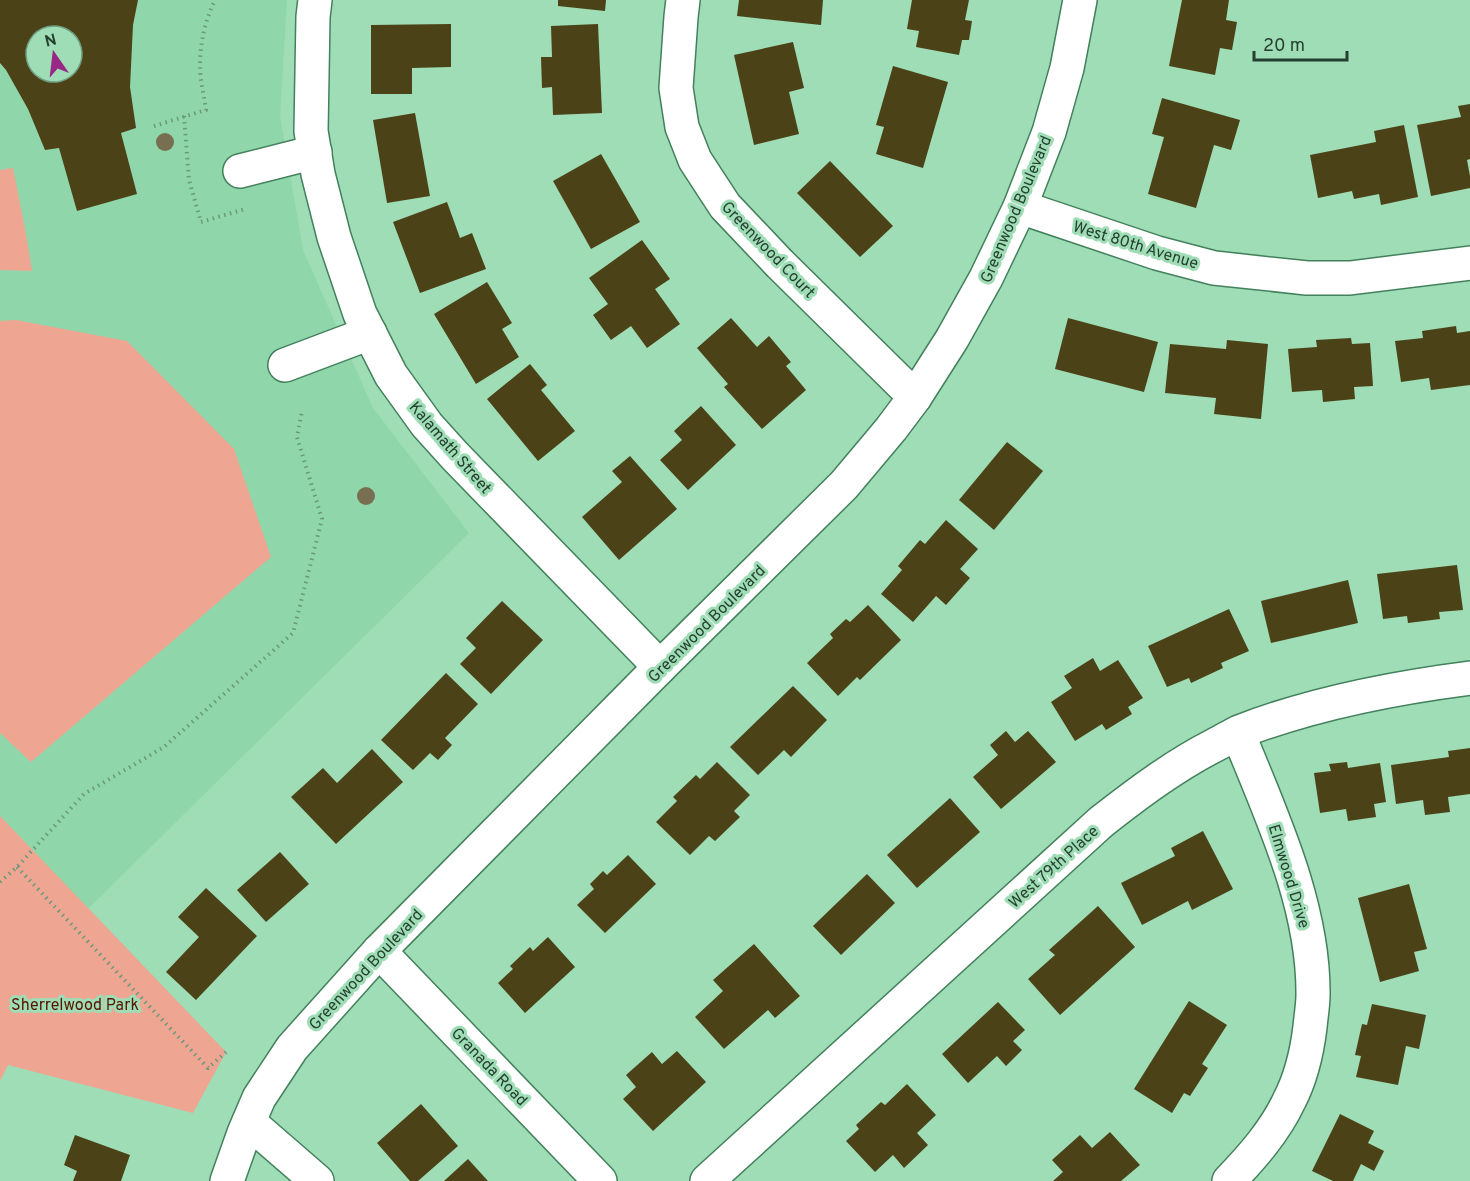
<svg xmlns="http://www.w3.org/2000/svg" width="1470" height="1181" font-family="Overpass,sans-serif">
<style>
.built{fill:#8fd7aa;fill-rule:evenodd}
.green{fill:#eea591}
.building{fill:#4c4218;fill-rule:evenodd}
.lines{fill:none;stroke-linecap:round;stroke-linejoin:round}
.minor-casing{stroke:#43805c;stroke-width:36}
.path{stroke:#6a997c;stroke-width:4;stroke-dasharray:1.5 4.5;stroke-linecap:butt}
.minor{stroke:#fff;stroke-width:33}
.tree{fill:#786e52}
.labels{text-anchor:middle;stroke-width:6;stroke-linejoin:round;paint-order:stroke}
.street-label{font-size:16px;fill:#264030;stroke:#9eddb5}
.park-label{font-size:16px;fill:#591401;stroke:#9eddb5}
</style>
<rect width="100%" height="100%" fill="#9eddb5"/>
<path class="built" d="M0,0H287L280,116L303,250L373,408L469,533L88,909L0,816ZM36,36H72V72H36Z"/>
<g class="green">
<polygon points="13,168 26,234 32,271 0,270 0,170"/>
<polygon points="16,320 127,341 234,449 271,557 31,762 0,733 0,321"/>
<polygon points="0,816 226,1052 193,1113 8,1065 0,1081"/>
</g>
<g class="building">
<path d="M0,0H138L133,25L130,87L136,128L121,133L137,194L77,211L59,148L45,150L28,109L6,70L0,63ZM36,36H72V72H36Z"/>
<polygon points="558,0 606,0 605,11 558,6"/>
<polygon points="739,0 823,0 821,25 737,16"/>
<polygon points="912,0 969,0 965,20 972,21 969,40 962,40 959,55 916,47 919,31 907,29"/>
<polygon points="1182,0 1229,0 1226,20 1237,22 1232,50 1220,48 1215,75 1169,66"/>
<polygon points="451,24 451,67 412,68 412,94 371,94 371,25"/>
<polygon points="598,24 602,113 553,115 552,87 542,88 541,57 552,57 551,26"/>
<polygon points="793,42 804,88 789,92 799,134 754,145 734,55"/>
<polygon points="893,66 948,82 923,168 876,154 884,127 876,125"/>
<polygon points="1162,98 1240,120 1231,150 1214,145 1196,208 1148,194 1164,137 1152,134"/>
<polygon points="1470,104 1470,159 1467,160 1470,176 1470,188 1431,196 1417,125 1461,117 1458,106"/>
<polygon points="415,113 430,196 387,203 373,120"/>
<polygon points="1404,125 1418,197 1381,205 1379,194 1354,199 1352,191 1318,198 1310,155 1376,142 1374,131"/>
<polygon points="601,154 640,222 591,249 553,181"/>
<polygon points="830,161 893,226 860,257 797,193"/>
<polygon points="447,202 460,238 472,233 486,269 420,293 393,222"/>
<polygon points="642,240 670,279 655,289 680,324 647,348 631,326 611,340 593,315 608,304 589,278"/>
<polygon points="487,282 512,323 502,329 519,357 476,384 434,314"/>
<polygon points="731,318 757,347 769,336 791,362 786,366 806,390 762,429 724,387 728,384 697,348"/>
<polygon points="1068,318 1158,342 1144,392 1055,369"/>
<polygon points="1456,326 1457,333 1470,331 1470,385 1431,390 1429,378 1401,382 1395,341 1423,338 1422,331"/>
<polygon points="1351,338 1352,344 1370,343 1373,386 1354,387 1355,399 1323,402 1322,390 1292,392 1288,349 1317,347 1316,340"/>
<polygon points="1227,340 1268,344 1261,419 1214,414 1216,398 1165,393 1170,344 1226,349"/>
<polygon points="530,364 547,385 541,390 575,431 538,461 487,399"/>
<polygon points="701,406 736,445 688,490 660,460 682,440 674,431"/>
<polygon points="1007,442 1043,471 994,530 959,500"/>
<polygon points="630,456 677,509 619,560 582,517 622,482 612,471"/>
<polygon points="946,520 978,549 960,569 970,578 946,605 936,596 913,622 881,594 902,570 898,566 920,540 925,544"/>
<polygon points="1457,565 1463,610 1439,612 1440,619 1408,623 1407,616 1383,619 1377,574"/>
<polygon points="1348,580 1358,623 1271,643 1261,601"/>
<polygon points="502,601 543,640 491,694 460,664 476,648 466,638"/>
<polygon points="868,605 901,640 860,680 857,677 838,696 807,663 833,638 830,634 846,619 850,622"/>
<polygon points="1229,609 1249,651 1221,663 1223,668 1191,683 1189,678 1167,687 1148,646"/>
<polygon points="1093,658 1100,671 1118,660 1143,698 1128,707 1132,714 1106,730 1102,724 1075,741 1051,702 1072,688 1064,676"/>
<polygon points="446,673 478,704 445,738 452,745 438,760 430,753 413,770 381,740"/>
<polygon points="793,686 827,720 791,757 784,750 758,775 730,747"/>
<polygon points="1006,731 1015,742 1028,731 1056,762 1001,809 973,777 998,755 990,745"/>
<polygon points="1470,748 1470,794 1448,797 1450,812 1425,815 1423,800 1396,804 1391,765 1449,757 1448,751"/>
<polygon points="372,749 403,782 336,844 291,797 323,768 337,783"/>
<polygon points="717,762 750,795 734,811 740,817 715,841 709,836 690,855 656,822 677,801 673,797 696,775 700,779"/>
<polygon points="1347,762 1348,768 1380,763 1386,802 1374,804 1376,817 1348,821 1346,809 1320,813 1314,773 1331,771 1329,764"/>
<polygon points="950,798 980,832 917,888 887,855"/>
<polygon points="1203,831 1233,889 1192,910 1188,901 1142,925 1121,883 1175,856 1171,848"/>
<polygon points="280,852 309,884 266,922 237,890"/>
<polygon points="628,855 656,884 605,933 577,905 594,889 590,884 603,871 607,875"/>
<polygon points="867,874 895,903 841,955 813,926"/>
<polygon points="1409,884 1427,949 1414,952 1419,971 1380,982 1358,898"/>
<polygon points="206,888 257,936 196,1000 166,972 199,937 178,917"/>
<polygon points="1098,906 1135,947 1060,1015 1028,979 1055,955 1049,950"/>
<polygon points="548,937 575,967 525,1013 498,983 513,969 510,966 530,947 533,951"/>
<polygon points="754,944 800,996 775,1018 768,1010 724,1049 695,1017 723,991 713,980"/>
<polygon points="1189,1001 1227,1025 1202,1064 1208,1068 1190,1096 1184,1093 1172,1113 1134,1089"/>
<polygon points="998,1002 1025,1030 1013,1041 1022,1050 1006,1066 997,1056 968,1083 942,1054"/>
<polygon points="1372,1004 1426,1015 1419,1049 1406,1046 1398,1085 1356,1077 1361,1056 1355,1055 1362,1024 1367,1025"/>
<polygon points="677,1051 706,1082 653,1131 623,1099 636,1087 626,1075 652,1052 662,1064"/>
<polygon points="907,1084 936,1115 917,1133 928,1145 904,1168 893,1155 875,1172 846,1141 859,1129 856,1125 881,1102 885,1105"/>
<polygon points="421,1104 458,1146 418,1181 410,1181 377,1143"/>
<polygon points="1340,1114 1374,1131 1368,1143 1384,1151 1374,1171 1361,1164 1353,1181 1333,1181 1312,1171"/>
<polygon points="1110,1132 1140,1165 1121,1181 1053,1181 1063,1172 1052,1160 1080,1135 1092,1148"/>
<polygon points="75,1135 130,1155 121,1181 73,1181 77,1171 64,1165"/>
<polygon points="468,1159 488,1181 444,1181"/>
</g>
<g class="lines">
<g class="minor-casing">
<g id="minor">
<polyline points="315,0 313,17 311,131 318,174 334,237 360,314 391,375 427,425 455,456 660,667"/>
<polyline points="683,0 681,17 676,88 682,127 695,160 725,206 780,264 915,397"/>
<polyline points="240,171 315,152"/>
<polyline points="1020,207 1157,253 1214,268 1307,278 1350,278 1470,263"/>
<polyline points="285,365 370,333"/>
<polyline points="379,951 600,1181"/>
<polyline points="249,1122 317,1181"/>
<polyline points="227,1181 244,1133 259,1098 292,1048 379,951 660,667 844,485 891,429 915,397 952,339 986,278 1020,207 1049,132 1067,68 1080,0"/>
<path d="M707,1181L1101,822C1138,793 1174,766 1215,745C1223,741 1231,736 1239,732C1313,703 1392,688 1470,678"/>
<path d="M1229,1181C1252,1157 1275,1131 1289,1101C1301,1078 1307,1052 1310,1027C1311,1016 1313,1005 1313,995C1314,905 1271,815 1238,733"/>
</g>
</g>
<g class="path">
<polyline points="184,116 189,180 201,222 245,209"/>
<path d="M154,126L206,110C204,95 200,80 200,66C200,43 205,20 215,0"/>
<polyline points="17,867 208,1068 226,1052"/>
<polyline points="0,882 17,867 84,794 164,747 293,633 322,519 297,437 302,411"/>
</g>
<use href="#minor" class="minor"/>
</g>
<g class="tree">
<circle cx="165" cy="142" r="9"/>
<circle cx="366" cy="496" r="9"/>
</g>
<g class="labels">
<g class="street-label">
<text transform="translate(1015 209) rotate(-67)" y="6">Greenwood Boulevard</text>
<text transform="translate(1136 244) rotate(17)" y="6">West 80th Avenue</text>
<text transform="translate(769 249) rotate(46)" y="6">Greenwood Court</text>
<text transform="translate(451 447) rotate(49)" y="6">Kalamath Street</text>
<text transform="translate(706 623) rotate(-45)" y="6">Greenwood Boulevard</text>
<text transform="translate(1053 866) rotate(-42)" y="6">West 79th Place</text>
<text transform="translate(1290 876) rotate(73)" y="6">Elmwood Drive</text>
<text transform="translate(365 969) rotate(-47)" y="6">Greenwood Boulevard</text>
<text transform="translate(490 1066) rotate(46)" y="6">Granada Road</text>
</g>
<g class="park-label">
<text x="75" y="1010">Sherrelwood Park</text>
</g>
</g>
<g transform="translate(54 54) rotate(346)"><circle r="28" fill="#9eddb5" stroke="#6e9e80" stroke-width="1.5"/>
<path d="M0-4.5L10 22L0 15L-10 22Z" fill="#982785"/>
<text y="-9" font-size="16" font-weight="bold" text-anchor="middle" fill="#264030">N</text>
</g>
<path d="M1254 51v9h93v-9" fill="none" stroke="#264030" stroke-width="3"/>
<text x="1263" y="51" font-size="18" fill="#264030" stroke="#9eddb5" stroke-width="4.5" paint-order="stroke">20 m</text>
</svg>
